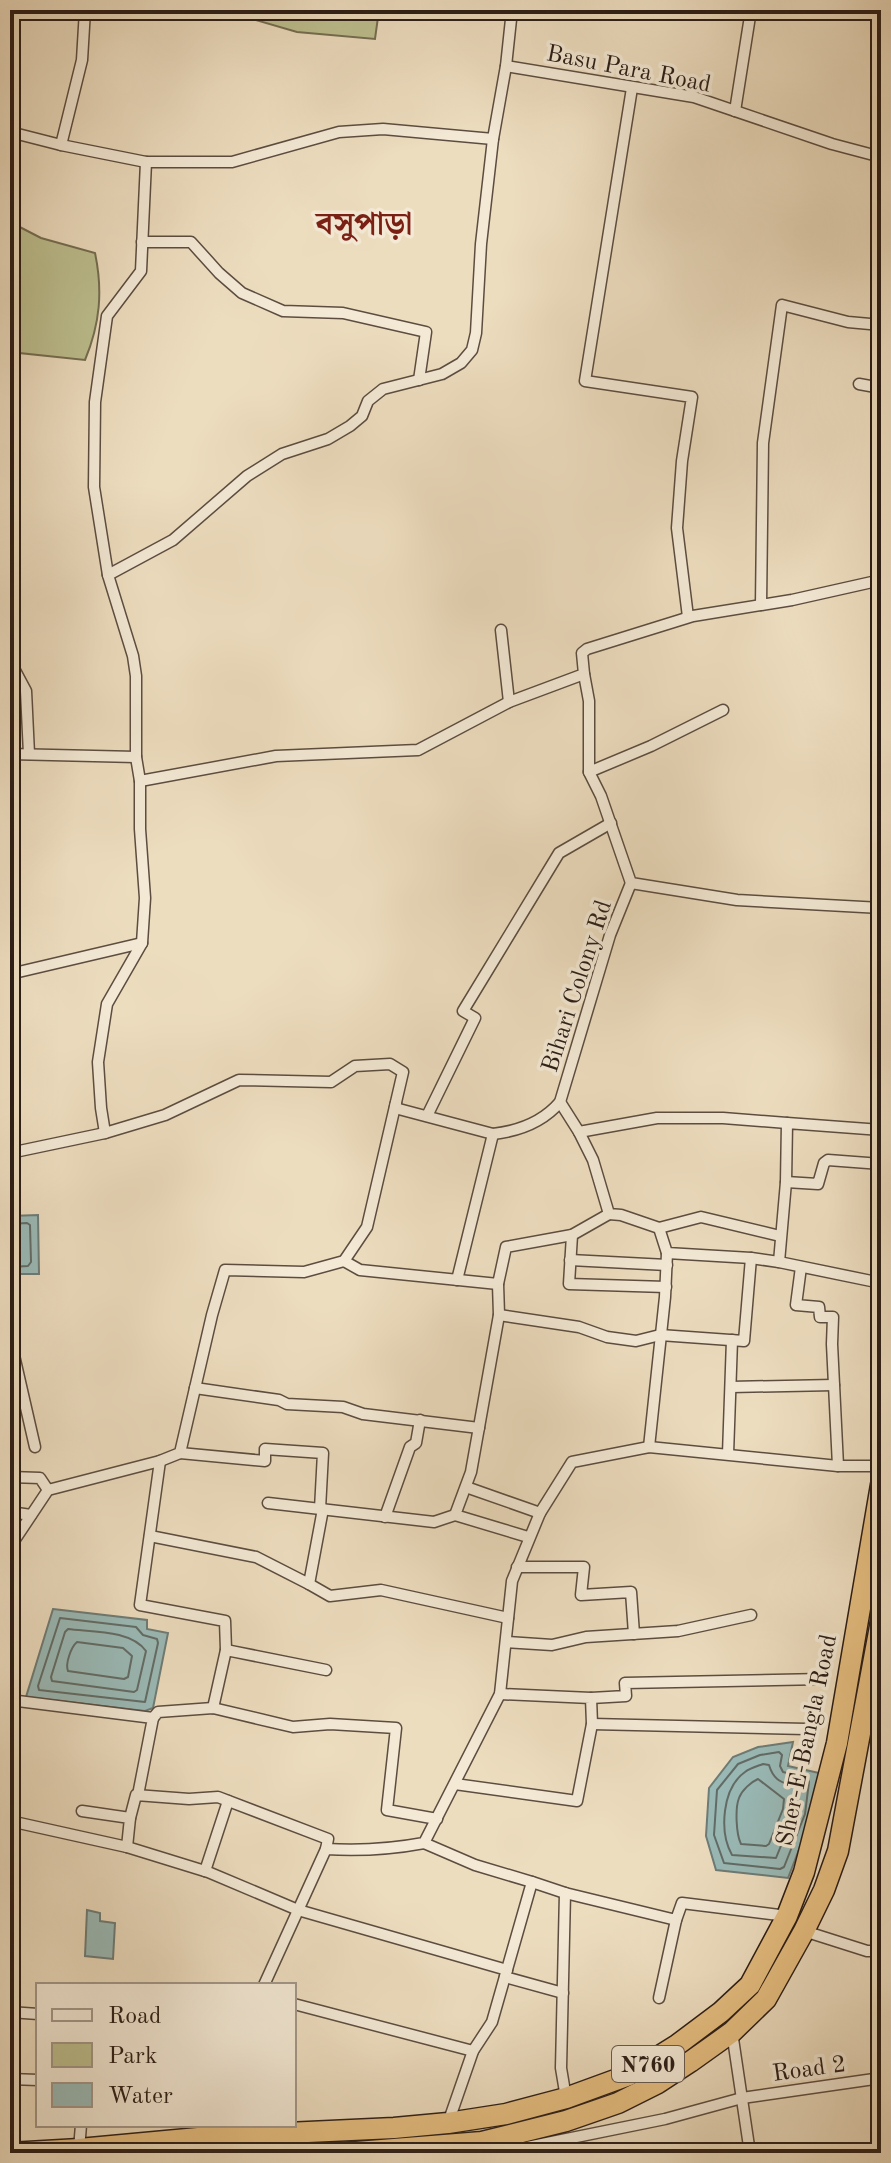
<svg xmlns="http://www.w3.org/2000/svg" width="891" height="2163" font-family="'Old Standard TT','Noto Serif Bengali',serif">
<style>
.green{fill:#bdbf8f;stroke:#746e52;stroke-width:2}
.water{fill:#9abbb8;stroke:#6e7c77;stroke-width:2}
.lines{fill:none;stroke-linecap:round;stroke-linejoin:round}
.shore{stroke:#626c67;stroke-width:2}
.street-casing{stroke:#5c4d40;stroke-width:13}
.highway-casing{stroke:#2b1d16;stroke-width:23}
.street{stroke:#f3e9d5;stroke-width:10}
.highway{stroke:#e6be80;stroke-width:20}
.labels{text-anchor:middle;stroke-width:7;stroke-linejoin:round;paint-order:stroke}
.shield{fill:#f3e9d5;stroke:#675a4f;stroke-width:2}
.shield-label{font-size:22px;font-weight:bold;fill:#2b1d16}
.street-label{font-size:24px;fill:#2b1d16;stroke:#f3e9d5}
.district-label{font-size:32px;font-weight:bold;fill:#7a1f14;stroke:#f3e9d5}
</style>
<rect width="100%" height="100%" fill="#edddbf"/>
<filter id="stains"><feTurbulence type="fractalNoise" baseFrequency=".0025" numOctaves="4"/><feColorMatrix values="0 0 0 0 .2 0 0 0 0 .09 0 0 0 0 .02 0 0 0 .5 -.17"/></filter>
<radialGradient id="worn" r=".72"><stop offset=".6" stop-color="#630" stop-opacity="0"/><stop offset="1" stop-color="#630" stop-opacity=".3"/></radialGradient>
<g class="green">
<polygon points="244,10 379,10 375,39 297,32 242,16"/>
<path d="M10,197L12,223L41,238L95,253C103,291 100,324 85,360L10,352Z"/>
</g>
<g class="water">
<polygon points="38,1215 39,1274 10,1274 10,1216"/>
<polygon points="53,1609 147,1620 147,1629 168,1633 153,1708 145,1711 26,1697"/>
<polygon points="793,1742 788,1766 819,1773 812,1816 788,1878 716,1870 706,1836 709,1788 733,1757 758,1747"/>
<polygon points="87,1910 100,1913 100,1921 115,1923 113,1959 85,1956"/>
</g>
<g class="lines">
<g class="shore">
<polyline points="10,1224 27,1223 30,1225 31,1262 28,1266 10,1267"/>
<polygon points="60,1618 136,1627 143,1635 157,1639 158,1643 145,1702 39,1690 38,1686"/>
<path d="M68,1629C93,1632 131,1630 146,1651L137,1690L134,1692L52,1681L51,1677L65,1632Z"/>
<path d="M77,1642L123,1648L132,1656L128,1677L124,1679L68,1671C65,1664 71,1647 77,1642Z"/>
<polygon points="779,1752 782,1755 780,1766 783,1772 807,1778 809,1782 805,1814 784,1867 780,1869 724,1863 714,1835 717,1790 738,1764 760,1755"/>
<path d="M763,1764L769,1765C774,1782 783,1782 797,1788L795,1811L776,1858L732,1855C719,1832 722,1788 745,1772C750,1768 758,1766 763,1764Z"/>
<path d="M758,1779L784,1799L783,1809L769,1844L766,1846L741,1844C736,1834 735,1808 739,1798C742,1790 751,1782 758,1779Z"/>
</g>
<g class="street-casing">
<g id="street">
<polyline points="506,66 694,97 832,144 881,157"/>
<polyline points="632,88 585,381 692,397 682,461 677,528 688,617"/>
<polyline points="735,111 751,10"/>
<polyline points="10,132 61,145 146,162 232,162 339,132 383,129 493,139"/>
<polyline points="61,145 82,60 85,10"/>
<polyline points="142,242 191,242 219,273 242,293 283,311 343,313 426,332 419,380"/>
<polyline points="859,384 881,388"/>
<polyline points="108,575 94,487 95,402 107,316 141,271 146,162"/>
<polyline points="761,605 763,443 782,305 848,322 881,325"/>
<polyline points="501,630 509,702"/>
<polyline points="10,661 26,691 29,754"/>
<polyline points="584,674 589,701 589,772 601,796 631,883 737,900 881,908"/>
<polyline points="10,754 136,757"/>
<polyline points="589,772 651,746 723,710"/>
<polyline points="140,781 276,756 418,750 509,702 584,674 582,653 587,649 693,616 792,600 881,580"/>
<polyline points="10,974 142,943"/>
<polyline points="560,1102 579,1132 593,1160 609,1214 621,1215 659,1228 667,1253 751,1258 779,1262 881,1283"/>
<path d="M396,1103L395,1108L493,1134C519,1131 543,1122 560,1102L610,935L631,883"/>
<polyline points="427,1116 475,1018 463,1011 559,853 611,823"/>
<polyline points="579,1132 657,1118 723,1118 787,1123"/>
<polyline points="105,1133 101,1108 98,1062 107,1004 142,943 145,898 140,829 140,781 136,757 136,676 133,656 108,575 173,540 247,476 282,454 328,439 350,426 362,416 368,401 383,389 442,374 461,363 472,350 476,333 481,244 493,139 506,66 512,10"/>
<polyline points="10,1153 105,1133 165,1115 239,1080 331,1082 355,1066 390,1064 403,1072 367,1227 344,1261 304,1272 225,1270 212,1315 180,1453 160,1461 48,1490 10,1547"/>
<polyline points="786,1182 818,1184 824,1163 828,1160 881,1164"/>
<polyline points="659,1228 701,1217 780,1236"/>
<polyline points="572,1235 569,1284 666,1287"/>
<polyline points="570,1260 667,1265"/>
<polyline points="344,1261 360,1270 498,1284"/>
<polyline points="779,1262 786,1182 787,1123 881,1130"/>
<polyline points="801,1267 796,1305 819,1307 820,1317 833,1317 832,1344 838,1466"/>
<polyline points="457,1280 493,1134"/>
<polyline points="499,1315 579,1327 607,1337 636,1341 660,1335 744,1341 751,1258"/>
<polyline points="10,1350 13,1351 35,1447"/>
<polyline points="731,1387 834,1385"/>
<polyline points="195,1388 279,1400 287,1404 343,1407 363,1414 479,1428"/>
<polyline points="649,1447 665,1297 667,1253"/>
<polyline points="180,1453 265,1461 265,1449 323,1453 320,1509"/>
<polyline points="728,1454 732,1340"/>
<polyline points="160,1461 140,1605 225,1621 226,1650"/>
<polyline points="10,1477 40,1478 48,1490"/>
<polyline points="466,1487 540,1513"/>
<polyline points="268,1503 434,1522 455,1515"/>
<polyline points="10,1512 31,1515"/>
<polyline points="385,1517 410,1447 416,1443 420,1420"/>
<polyline points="150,1536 256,1557 309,1584 323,1509"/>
<polyline points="528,1537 455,1515 471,1472 499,1315 498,1284 506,1247 572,1235 609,1214"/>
<polyline points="517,1567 584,1567 581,1595 631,1592 634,1634"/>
<polyline points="309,1584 330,1596 381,1590 508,1618"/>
<polyline points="506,1642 552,1645 586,1637 678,1631 751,1615"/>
<polyline points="591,1698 626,1696 625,1683 823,1679"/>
<polyline points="10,1700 153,1718 138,1795"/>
<polyline points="213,1708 226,1650 326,1670"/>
<polyline points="153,1718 158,1712 213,1708 293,1727 330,1724 396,1728 387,1810 437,1819"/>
<polyline points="592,1724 806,1729"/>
<polyline points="455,1784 577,1801 592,1724 591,1698 500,1694"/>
<polyline points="82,1811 130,1818 127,1847 208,1872 298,1910 507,1970"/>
<polyline points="130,1818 136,1795 189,1799 218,1797 328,1839 326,1849"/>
<polyline points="10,1821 127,1847"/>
<polyline points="424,1843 475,1865 532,1882 492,2022 473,2051 448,2123"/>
<polyline points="205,1871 228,1801"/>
<polyline points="532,1882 565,1893 561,2068 566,2098"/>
<polyline points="565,1893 676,1920 682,1903 787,1916"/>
<polyline points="804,1931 867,1951 881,1951"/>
<polyline points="505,1977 563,1993"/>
<path d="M264,1985L326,1849C359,1851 392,1849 424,1843L500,1694L512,1581L540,1513L572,1462L649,1447L838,1466H881"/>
<polyline points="659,1998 676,1920"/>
<polyline points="294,2004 473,2051"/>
<polyline points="10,2012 38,2014"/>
<polyline points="732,2032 750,2153"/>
<polyline points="10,2079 38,2080"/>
<polyline points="79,2149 81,2125"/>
<polyline points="498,2153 665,2119 742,2098 881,2078"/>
</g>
</g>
<g class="highway-casing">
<g id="highway">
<polyline points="10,2153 79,2149 220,2136 394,2128 448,2123 506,2114 566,2098 629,2075 677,2045 721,2012 750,1985 787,1916 804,1872 837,1743 881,1485"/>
<polyline points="344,2153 482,2142 566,2121 618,2103 658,2083 690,2062 732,2032 766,1999 804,1931 824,1890 838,1851 881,1621"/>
</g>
</g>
<use href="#street" class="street"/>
<use href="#highway" class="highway"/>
</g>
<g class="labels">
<rect class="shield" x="612" y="2046" width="72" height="36" rx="6"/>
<g class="shield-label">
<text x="648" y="2072">N760</text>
</g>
<g class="street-label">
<text transform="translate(629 68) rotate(11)" y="8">Basu Para Road</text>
<text transform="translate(576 986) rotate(-72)" y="8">Bihari Colony Rd</text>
<text transform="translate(806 1740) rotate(-78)" y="8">Sher-E-Bangla Road</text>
<text transform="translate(809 2068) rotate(-8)" y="8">Road 2</text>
</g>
<g class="district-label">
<text x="364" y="234">বসুপাড়া</text>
</g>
</g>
<rect width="891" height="2163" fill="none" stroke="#edddbf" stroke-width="40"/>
<rect x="12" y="12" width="867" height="2139" fill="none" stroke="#2b1d16" stroke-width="4"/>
<rect x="20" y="20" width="851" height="2123" fill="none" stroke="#2b1d16" stroke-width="2"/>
<rect x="36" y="1983" width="260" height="144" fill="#f3e9d5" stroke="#a39789" stroke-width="2"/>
<rect x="52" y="2009" width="40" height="12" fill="#f3e9d5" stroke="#a39789" stroke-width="2"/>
<text x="108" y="2023" font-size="24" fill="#2b1d16">Road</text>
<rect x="52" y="2043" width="40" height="24" fill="#bdbf8f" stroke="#a39789" stroke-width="2"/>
<text x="108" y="2063" font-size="24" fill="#2b1d16">Park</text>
<rect x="52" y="2083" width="40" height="24" fill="#9abbb8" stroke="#a39789" stroke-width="2"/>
<text x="108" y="2103" font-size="24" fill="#2b1d16">Water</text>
<rect width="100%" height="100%" filter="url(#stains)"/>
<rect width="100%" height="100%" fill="url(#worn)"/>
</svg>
